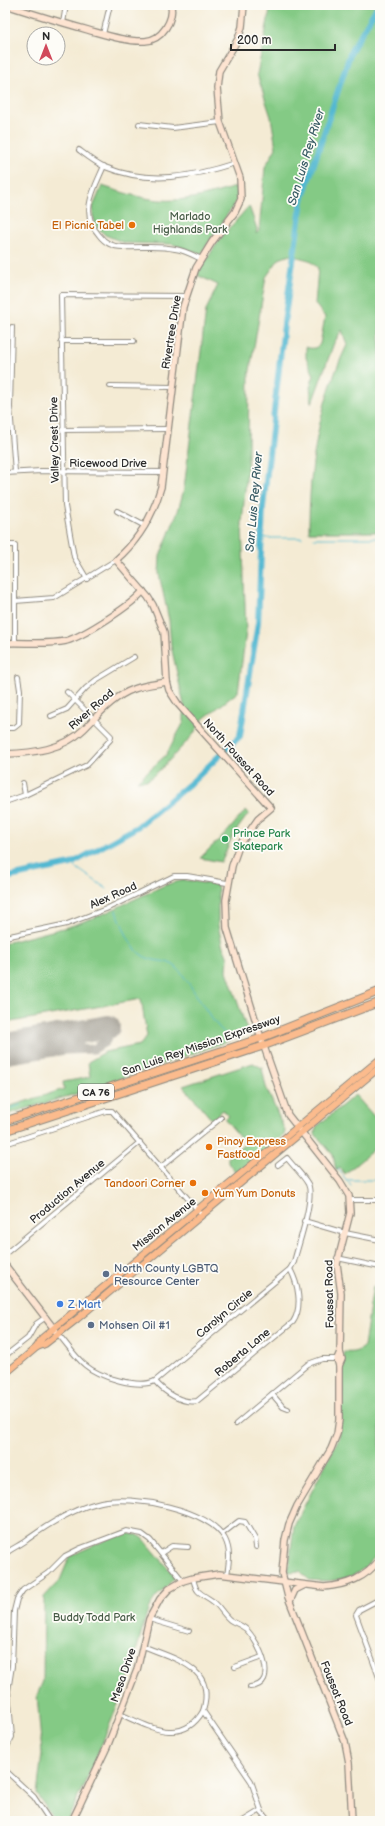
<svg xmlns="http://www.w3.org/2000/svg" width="385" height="1826" font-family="'Balsamiq Sans',sans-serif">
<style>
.green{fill:#84ca85;stroke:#587a58}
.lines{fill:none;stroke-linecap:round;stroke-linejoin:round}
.stream{stroke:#53b8d1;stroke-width:1}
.river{stroke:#53b8d1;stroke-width:6}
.taxiway{stroke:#908b80;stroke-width:9}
.runway{stroke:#908b80;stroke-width:24}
.street-casing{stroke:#908b80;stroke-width:6}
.secondary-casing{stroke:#908b80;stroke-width:8}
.primary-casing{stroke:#908b80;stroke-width:8}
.highway-casing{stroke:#908b80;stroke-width:9}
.street{stroke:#fff;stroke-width:4}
.secondary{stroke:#fde4d1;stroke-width:5.5}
.primary{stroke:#fbbb8d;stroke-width:6}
.highway{stroke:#fbbb8d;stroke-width:7}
.food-dot{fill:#e8710a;stroke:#fdfcf7;stroke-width:1.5}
.leisure-dot{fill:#2e9e5b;stroke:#fdfcf7;stroke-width:1.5}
.service-dot{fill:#5c6f8a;stroke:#fdfcf7;stroke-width:1.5}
.shop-dot{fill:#3f7fe0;stroke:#fdfcf7;stroke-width:1.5}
.labels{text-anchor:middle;stroke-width:3.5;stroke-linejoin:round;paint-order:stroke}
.shield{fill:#fdfcf7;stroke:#6a6a68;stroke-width:1}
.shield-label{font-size:10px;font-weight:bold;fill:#2b2b2b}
.park-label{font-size:11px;fill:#465b46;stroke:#fdfcf7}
.food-label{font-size:11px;fill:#c56008;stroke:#fdfcf7;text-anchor:end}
.street-label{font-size:11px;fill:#2b2b2b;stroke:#fdfcf7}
.leisure-label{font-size:11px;fill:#27864d;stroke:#fdfcf7;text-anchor:start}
.service-label{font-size:11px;fill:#4e5e75;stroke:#fdfcf7;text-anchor:start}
.shop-label{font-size:11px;fill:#366cbe;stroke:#fdfcf7;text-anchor:start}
.water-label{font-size:12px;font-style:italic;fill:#395c65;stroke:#fdfcf7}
</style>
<rect width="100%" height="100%" fill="#fdfcf7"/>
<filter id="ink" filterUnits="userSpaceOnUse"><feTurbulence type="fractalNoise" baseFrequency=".025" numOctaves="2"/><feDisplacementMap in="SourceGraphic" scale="8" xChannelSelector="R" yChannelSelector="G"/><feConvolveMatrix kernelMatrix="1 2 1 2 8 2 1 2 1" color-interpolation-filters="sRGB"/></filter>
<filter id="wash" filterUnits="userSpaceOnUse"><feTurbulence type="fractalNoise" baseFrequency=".012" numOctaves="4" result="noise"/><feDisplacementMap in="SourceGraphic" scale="16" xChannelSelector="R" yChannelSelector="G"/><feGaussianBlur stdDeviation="0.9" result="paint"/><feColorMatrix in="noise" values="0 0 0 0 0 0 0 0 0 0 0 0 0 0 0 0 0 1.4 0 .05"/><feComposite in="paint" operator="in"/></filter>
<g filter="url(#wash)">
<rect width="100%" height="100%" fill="#f4ebd4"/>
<g class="green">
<path d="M271,5H380V532H309C309,465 318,406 347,345L342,330L334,343L312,403L310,387L314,375L306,358V347C311,349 316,349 320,344L325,317L315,304L318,268L309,260L290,255L279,259L266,277L249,376L248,458L242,524L246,632L238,692L203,719L193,735L161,769L148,780L137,781L166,755L184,722V705L171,646L169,620L159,574L160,556L178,511L184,489L206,310L218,285L197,275L219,240L249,206L257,229L256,234L259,231L265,167L276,148L271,117L257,74Z"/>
<path d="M102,186C121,192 139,198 159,200C185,202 213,194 238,186L237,200L201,254L172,244L125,243L105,235L96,226L93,216V207Z"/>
<polygon points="246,810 249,813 233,835 221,862 200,858 228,831"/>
<polygon points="184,880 217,885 218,890 218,925 222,944 228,958 227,971 247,1030 242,1036 92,1089 5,1115 5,1108 64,1089 63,1082 90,1077 88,1062 105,1052 140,1045 147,1036 141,999 11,1022 5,1014 5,943 71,926 101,915 165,885"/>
<polygon points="253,1063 262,1068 266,1087 285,1131 284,1135 237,1174 228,1163 228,1157 245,1143 225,1119 229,1116 223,1110 212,1120 183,1086"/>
<polygon points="355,1095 380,1123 380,1144 345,1174 340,1168 336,1171 333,1155 315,1134 316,1127"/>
<path d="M373,1286L380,1287V1549C362,1578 341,1583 309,1580L300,1571L288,1572L294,1526L339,1438L344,1352C353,1353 358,1352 364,1346Z"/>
<polygon points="126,1533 138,1535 143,1538 174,1575 174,1579 155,1598 148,1609 128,1680 94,1763 67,1821 55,1821 37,1794 42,1754 37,1695 43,1681 44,1597 60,1580 70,1556 115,1536"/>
</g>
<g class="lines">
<g class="stream">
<polyline points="261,538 302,538"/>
<polyline points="314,538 380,538"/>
<polyline points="71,864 107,889"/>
<path d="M116,910C124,927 130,953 150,959C159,962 168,960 176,967C192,982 215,1035 235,1039"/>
<polyline points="5,1110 21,1105"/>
<polyline points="338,1169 351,1186"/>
<polyline points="347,1180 380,1180"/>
</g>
<polyline class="river" points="5,878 71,864 137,827 193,781 240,736 258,623 263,507 285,316 302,200 351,51 378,5"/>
<g class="taxiway">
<polyline points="70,1049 79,1045 77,1033"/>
<polyline points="5,1060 65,1050 94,1049 105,1042 108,1037 108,1027"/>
</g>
<polyline class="runway" points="5,1045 108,1027"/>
</g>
</g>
<g filter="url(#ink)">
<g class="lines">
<g class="street-casing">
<g id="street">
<polyline points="125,5 135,7"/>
<polyline points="63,23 66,5"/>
<polyline points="103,34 110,5"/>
<polyline points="139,124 173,128 220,122"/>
<path d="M79,150C87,156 96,163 105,167C149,185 192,177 235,163"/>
<path d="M104,166C94,189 79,213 99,235C105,243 113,247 123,247C140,248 158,245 175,249C184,250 193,255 201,259"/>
<polyline points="12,327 10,407 15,472"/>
<polyline points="61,341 134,341"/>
<polyline points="110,386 173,387"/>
<polyline points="62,430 168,429"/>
<polyline points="5,473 41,471 163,472"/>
<polyline points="117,511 145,526"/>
<polyline points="5,545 15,545 15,643"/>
<polyline points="87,579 74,557 65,506 61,295 186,296"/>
<polyline points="15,601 54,598 116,560"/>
<polyline points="51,716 67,709 86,688 96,680 134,657"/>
<polyline points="5,728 14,728 19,724 20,690 18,677"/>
<polyline points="23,783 25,795"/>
<polyline points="5,802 25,795 87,765 110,740 111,736 67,692"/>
<polyline points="5,937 67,924 106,909 174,876 187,876 227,883"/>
<polyline points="5,1144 106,1111 112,1111 202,1215"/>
<polyline points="161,1167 221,1118"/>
<polyline points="349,1200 380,1200"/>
<polyline points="304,1221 345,1233 380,1240"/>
<polyline points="5,1254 140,1142"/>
<polyline points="337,1258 380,1267"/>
<path d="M58,1334C67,1344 75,1357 85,1365C99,1377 138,1389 155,1381L290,1269L294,1262C298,1245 315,1198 308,1184C303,1175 293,1166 287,1158L278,1165"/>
<polyline points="5,1356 28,1338 36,1324 46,1317"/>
<path d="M155,1381C164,1392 182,1404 197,1401L293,1322C303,1307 298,1283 290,1269"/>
<polyline points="272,1394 283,1407 288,1409"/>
<polyline points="236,1424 308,1364 322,1359 337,1359"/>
<polyline points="222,1534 239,1521 245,1522 255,1539 256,1547"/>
<polyline points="161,1553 172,1546 188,1547"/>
<path d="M5,1554C12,1548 21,1545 28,1539C50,1523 74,1508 101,1502C131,1495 210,1509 225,1539C231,1551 229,1562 227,1575"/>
<path d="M193,1578C194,1582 195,1588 198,1591C203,1596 211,1599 216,1604C221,1609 224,1615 230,1620C235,1623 241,1625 246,1629C258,1641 281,1685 250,1687"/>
<polyline points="380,1599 359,1610 356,1615 380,1680"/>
<polyline points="149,1619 189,1631"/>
<polyline points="235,1667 262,1657"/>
<polyline points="203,1711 251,1781 262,1813 269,1821"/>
<path d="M120,1714C148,1726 182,1747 203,1711C217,1667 174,1659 143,1646"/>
<polyline points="5,1750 12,1737 8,1691 12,1666 14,1611 17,1599 23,1590 48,1573 65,1556 81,1548 126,1531 142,1534 150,1540 183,1581"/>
<polyline points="5,1770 34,1797 50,1821"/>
<polyline points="243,1821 261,1810"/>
</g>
</g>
<g class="secondary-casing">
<g id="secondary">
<path d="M6,5C33,14 60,22 88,30C106,35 127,42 145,41C162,40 174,20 171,5"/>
<path d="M244,5L242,27L238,39L219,71L217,88L220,122L240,178L241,199L235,212L212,242L196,268L183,307L161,487C153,516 139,540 116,560L148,597L153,605L164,632L167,682L169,690L178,704L271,808L258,819L239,846L232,866L226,900L227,928L261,1038L288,1115L340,1181L349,1196L350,1213L337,1264L341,1293L340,1352"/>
<path d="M5,643C24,642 47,645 66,641C84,636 132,605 143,591"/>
<path d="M5,754C33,753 63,750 84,729C99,714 114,696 134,689C144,685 156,684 167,682"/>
<polyline points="5,1265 58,1334"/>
<polygon points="340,1352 342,1359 339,1366 337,1359"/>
<polyline points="339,1366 339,1420 337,1434 331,1449 297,1506 289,1524 285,1540 282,1573 288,1597 345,1742 349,1763 352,1821"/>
<polyline points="290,1601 295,1590 305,1585"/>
<path d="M72,1821L107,1747L137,1670L149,1619L160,1599L169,1589L183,1581L193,1578L219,1574L324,1587C347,1585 366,1578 380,1559"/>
</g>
</g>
<g class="primary-casing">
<g id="primary">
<polyline points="37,1347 45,1344 77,1319 380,1067"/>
<polyline points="5,1374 37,1347 42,1338 380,1059"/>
</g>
</g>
<g class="highway-casing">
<g id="highway">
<polyline points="5,1121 261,1038 380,991"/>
<polyline points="5,1131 263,1046 380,1002"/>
</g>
</g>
<use href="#street" class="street"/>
<use href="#secondary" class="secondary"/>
<use href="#primary" class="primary"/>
<use href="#highway" class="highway"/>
</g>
</g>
<g class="food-dot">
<circle cx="132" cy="225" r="4"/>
<circle cx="209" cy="1147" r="4"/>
<circle cx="193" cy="1183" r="4"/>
<circle cx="205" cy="1193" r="4"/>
</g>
<circle class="leisure-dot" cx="225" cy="839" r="4"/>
<g class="service-dot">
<circle cx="106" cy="1274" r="4"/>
<circle cx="91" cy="1325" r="4"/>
</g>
<circle class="shop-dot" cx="60" cy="1304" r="4"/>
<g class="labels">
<rect class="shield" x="78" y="1084" width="36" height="16" rx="3"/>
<g class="shield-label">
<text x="96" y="1096">CA 76</text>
</g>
<g class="park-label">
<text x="190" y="220">Marlado<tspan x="190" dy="13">Highlands Park</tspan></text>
<text x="94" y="1621">Buddy Todd Park</text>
</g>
<g class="food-label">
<text x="124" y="229">El Picnic Tabel</text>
<text x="217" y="1145" text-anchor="start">Pinoy Express<tspan x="217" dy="13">Fastfood</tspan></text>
<text x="185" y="1187">Tandoori Corner</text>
<text x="213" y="1197" text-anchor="start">Yum Yum Donuts</text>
</g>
<g class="street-label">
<text transform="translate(171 332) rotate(-81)" y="4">Rivertree Drive</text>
<text transform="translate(54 440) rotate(-91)" y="4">Valley Crest Drive</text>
<text x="108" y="467">Ricewood Drive</text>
<text transform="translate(91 709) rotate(-41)" y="4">River Road</text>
<text transform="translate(239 757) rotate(48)" y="4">North Foussat Road</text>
<text transform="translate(113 895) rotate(-24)" y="4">Alex Road</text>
<text transform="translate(201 1045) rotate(-19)" y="4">San Luis Rey Mission Expressway</text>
<text transform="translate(67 1191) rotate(-40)" y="4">Production Avenue</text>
<text transform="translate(164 1224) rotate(-39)" y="4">Mission Avenue</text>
<text transform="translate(329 1294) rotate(-91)" y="4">Foussat Road</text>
<text transform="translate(224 1313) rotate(-40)" y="4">Carolyn Circle</text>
<text transform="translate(242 1352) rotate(-40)" y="4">Roberta Lane</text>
<text transform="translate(123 1675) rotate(-71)" y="4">Mesa Drive</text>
<text transform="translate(337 1693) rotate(68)" y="4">Foussat Road</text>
</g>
<g class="leisure-label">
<text x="233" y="837">Prince Park<tspan x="233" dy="13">Skatepark</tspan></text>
</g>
<g class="service-label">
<text x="114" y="1272">North County LGBTQ<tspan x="114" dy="13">Resource Center</tspan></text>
<text x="99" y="1329">Mohsen Oil #1</text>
</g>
<g class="shop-label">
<text x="68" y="1308">Z Mart</text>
</g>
<g class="water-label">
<text transform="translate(306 157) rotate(-73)" y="4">San Luis Rey River</text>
<text transform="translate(254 502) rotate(-85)" y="4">San Luis Rey River</text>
</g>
</g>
<rect width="385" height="1826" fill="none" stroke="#fdfcf7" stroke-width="20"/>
<g transform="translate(46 46)"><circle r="19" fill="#fdfcf7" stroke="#a9a8a5"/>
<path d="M0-3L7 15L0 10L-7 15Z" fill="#d1495b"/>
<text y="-6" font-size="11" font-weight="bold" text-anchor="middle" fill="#2b2b2b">N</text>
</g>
<path d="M231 44v6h104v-6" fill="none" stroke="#2b2b2b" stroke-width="2"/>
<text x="237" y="44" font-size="12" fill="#2b2b2b" stroke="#fdfcf7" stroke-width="3" paint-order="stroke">200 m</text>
</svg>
